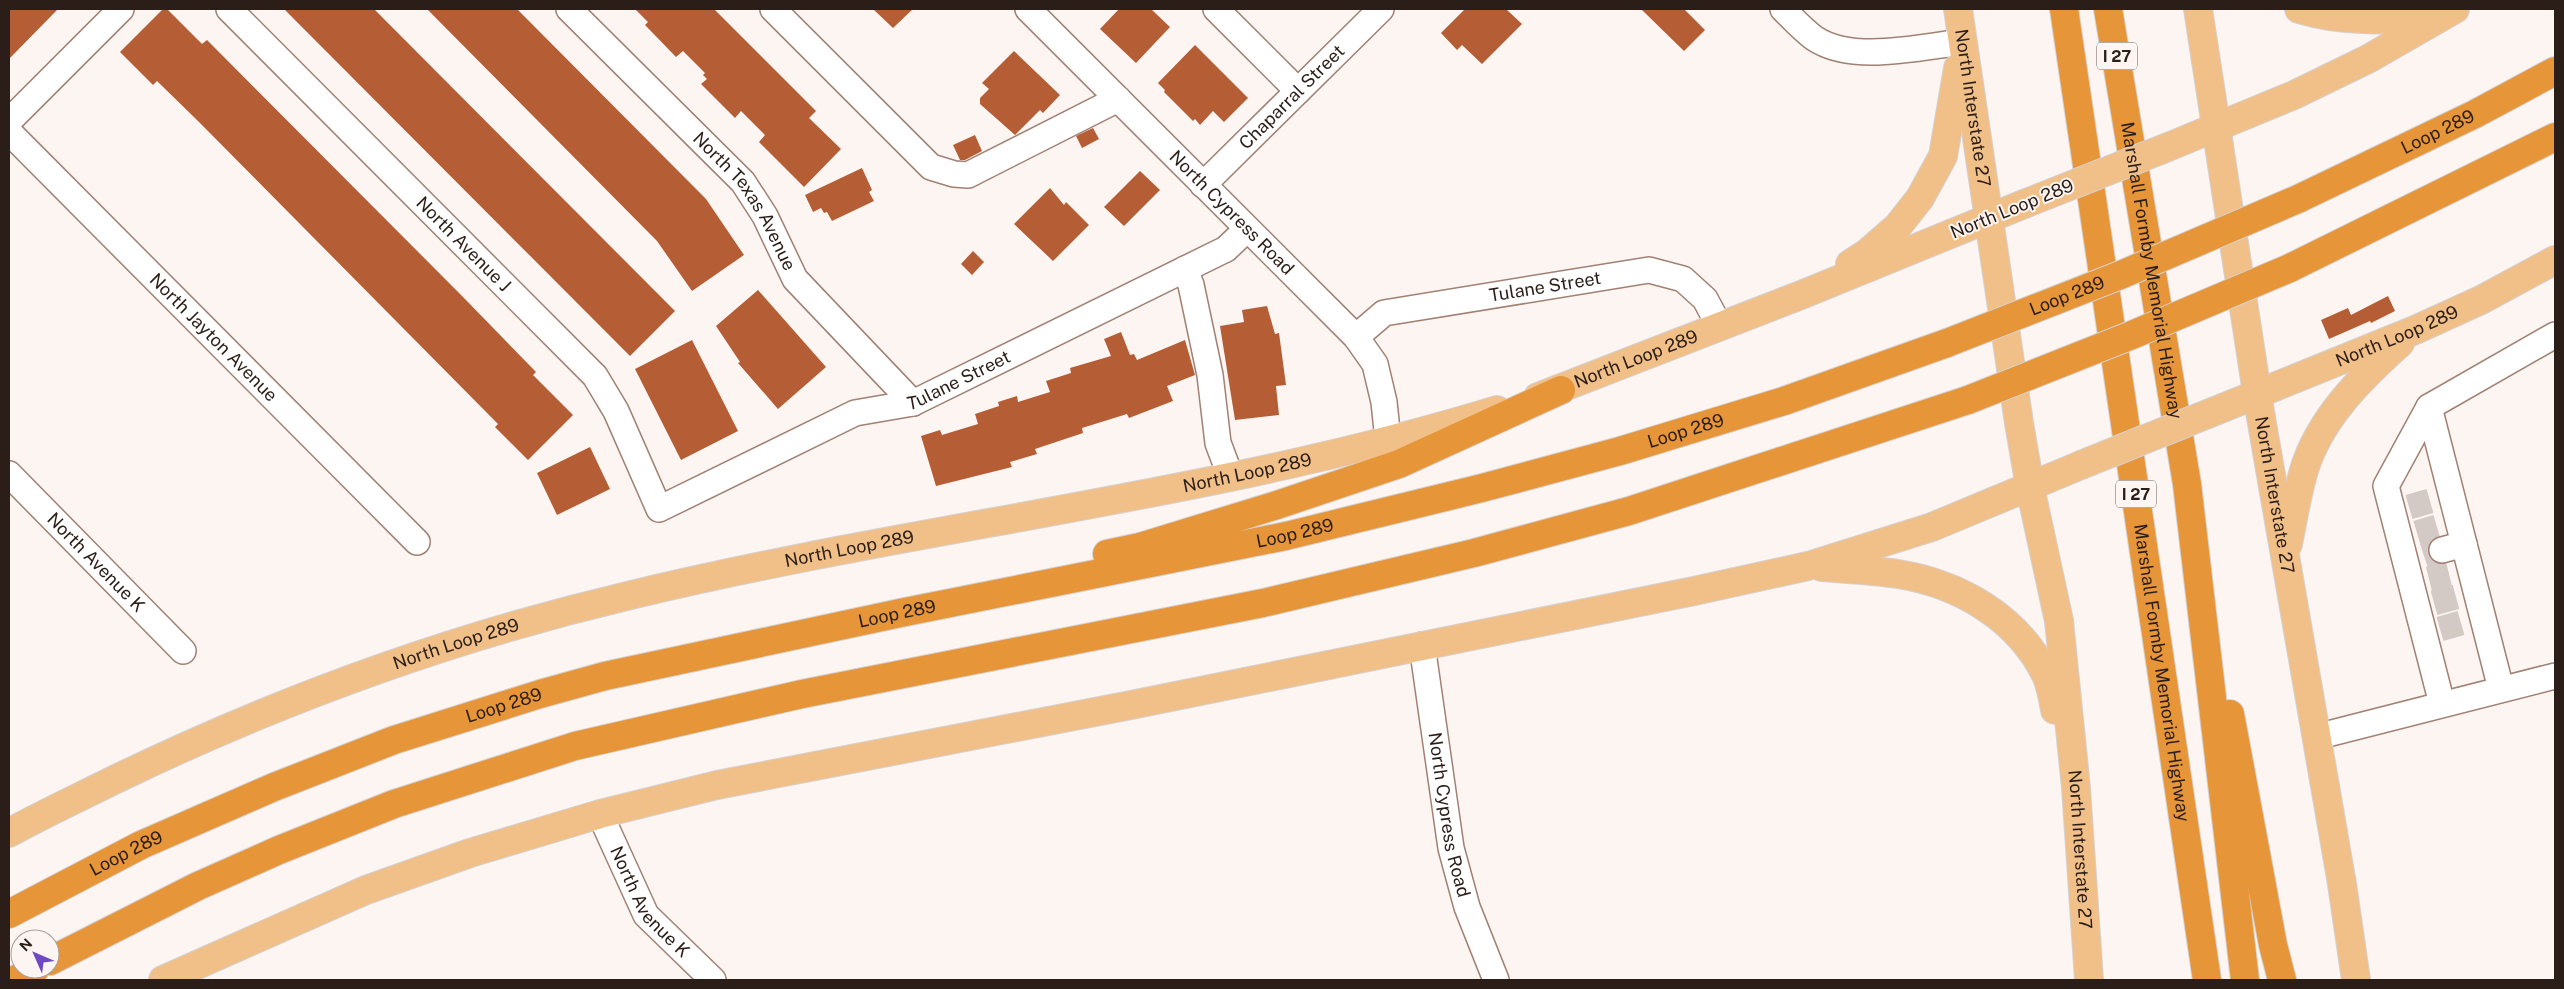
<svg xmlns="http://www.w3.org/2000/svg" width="2564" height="989" font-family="'Public Sans',sans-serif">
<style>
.building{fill:#b55d34}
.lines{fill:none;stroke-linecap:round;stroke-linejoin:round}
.minor-tunnel{stroke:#d3cac6;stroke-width:25;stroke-dasharray:25 12;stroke-linecap:butt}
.minor-casing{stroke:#a18173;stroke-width:28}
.major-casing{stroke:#d5d2d1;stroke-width:30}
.highway-casing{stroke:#d5d2d1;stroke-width:30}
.minor{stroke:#fff;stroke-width:25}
.major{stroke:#f1bf88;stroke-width:28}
.highway{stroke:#e79539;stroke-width:28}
.major-bridge-casing{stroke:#d5d2d1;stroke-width:30;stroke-linecap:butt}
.highway-bridge-casing{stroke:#d5d2d1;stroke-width:30;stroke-linecap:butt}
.major-bridge{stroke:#f1bf88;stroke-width:28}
.highway-bridge{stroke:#e79539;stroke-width:28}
.labels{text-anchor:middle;stroke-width:4;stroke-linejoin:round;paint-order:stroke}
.shield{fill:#fdf5f2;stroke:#6a5e59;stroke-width:1}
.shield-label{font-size:16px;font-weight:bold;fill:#2b1e18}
.street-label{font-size:18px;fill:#2b1e18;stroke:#fdf5f2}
</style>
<rect width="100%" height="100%" fill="#fdf5f2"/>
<g class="building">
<polygon points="9,9 58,9 9,59"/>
<polygon points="163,9 167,9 202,44 207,40 463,297 536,372 533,375 573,415 528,460 495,427 498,424 199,122 157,81 153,85 120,52"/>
<polygon points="284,9 374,9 675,311 630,356"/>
<polygon points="427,9 517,9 706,199 744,255 692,291 657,241"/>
<polygon points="635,9 714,9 816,111 809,118 841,149 804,187 759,142 765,135 741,111 735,118 701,84 707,79 703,75 705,73 683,51 676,57 645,25 648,22"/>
<polygon points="873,9 913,9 893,28"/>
<polygon points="1119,9 1151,9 1170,27 1136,63 1100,29"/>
<polygon points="1465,9 1506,9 1522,24 1482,64 1462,45 1457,50 1441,33"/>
<polygon points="1641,9 1684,9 1705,30 1684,51"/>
<polygon points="1195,45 1248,98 1224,122 1213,111 1200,125 1195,119 1193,121 1164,92 1165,90 1158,83"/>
<polygon points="1014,51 1060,95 1043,113 1040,110 1015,135 980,104 980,98 989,89 982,83"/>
<polygon points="1093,128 1099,139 1082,148 1076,136"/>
<polygon points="975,135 982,151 965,160 960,160 953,145"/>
<polygon points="862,168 872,190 869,192 874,201 832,221 827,212 824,213 821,208 813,212 805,195"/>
<polygon points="1140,171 1160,190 1124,226 1104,207"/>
<polygon points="1050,188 1064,205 1066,202 1089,225 1053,261 1014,224"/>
<polygon points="973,251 984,262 972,275 961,264"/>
<polygon points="758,290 826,367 778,409 738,363 740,362 716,326"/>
<polygon points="2388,296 2395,311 2371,323 2370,321 2329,339 2321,320 2348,308 2351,315"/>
<polygon points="1267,306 1275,334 1279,333 1286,385 1276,386 1279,415 1235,420 1220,326 1244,322 1242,310"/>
<polygon points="1121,332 1130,355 1134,354 1137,360 1185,340 1195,375 1167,386 1173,401 1129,418 1127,414 1082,428 1083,433 1035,449 1037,454 1010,462 1012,467 936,486 921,436 940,430 942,435 978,424 975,414 999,406 998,402 1017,396 1018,402 1050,392 1046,381 1071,373 1070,368 1111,356 1104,339"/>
<polygon points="692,340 738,431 681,460 635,369"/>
<polygon points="590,447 610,489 557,515 537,473"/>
</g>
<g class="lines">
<g class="minor-tunnel">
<polyline points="2409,507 2430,501"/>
<polyline points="2417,533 2437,527"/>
<polyline points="2424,556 2442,550"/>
<polyline points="2429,579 2449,574"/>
<polyline points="2434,603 2456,597"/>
<polyline points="2440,629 2461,623"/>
</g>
<g class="minor-casing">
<g id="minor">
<path id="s1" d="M229,9L595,376L616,411L659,509L855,413L913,403L1226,249L1247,229"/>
<path id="s2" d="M569,9L743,182L765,216L795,279L913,403"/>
<polyline points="773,9 931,167 954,174 968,175 1118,99"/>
<path id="s3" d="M1028,9L1356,337L1375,364L1384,402L1388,440"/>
<polyline points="1216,9 1298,91"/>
<path d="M1783,9C1793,19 1803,30 1814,38C1852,64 1920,47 1963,42"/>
<polyline points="9,121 121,9"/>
<path id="s4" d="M9,132L417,542"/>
<path id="s5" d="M1203,185L1381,9"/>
<polyline points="1185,269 1191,285 1210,375 1218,443 1230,475"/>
<path id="s6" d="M1356,337L1384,313L1649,270L1683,279L1705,299L1720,327"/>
<polyline points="2429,407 2501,689"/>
<path id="s7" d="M9,474L183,651"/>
<polyline points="2442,550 2464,544"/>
<path id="s8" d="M1422,645L1451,848L1467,907L1496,980"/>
<polyline points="2442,704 2386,486 2429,407 2555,335"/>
<polyline points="2316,737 2555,676"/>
<path id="s9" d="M600,814L646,915L713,980"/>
</g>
</g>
<g class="major-casing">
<g id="major">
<path id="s10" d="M1958,9L2019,423L2030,487L2059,621L2076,788L2089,980"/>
<path id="s11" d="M2198,9L2259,406L2342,884L2356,980"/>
<path d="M2299,9C2343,23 2390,20 2436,17"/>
<polyline points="2168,147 2294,95 2368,59 2455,9"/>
<polyline points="1850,264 1867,253 1898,226 1920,198 1943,156 1958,68"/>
<path id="s12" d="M1538,397L1801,295L2024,204"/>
<path id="s13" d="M2225,407L2415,330L2481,300L2555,260"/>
<path d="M2288,544C2293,519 2297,494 2304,470C2320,418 2361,378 2400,343"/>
<path d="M1822,567C1847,569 1873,570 1898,574C1960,584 2019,618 2047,677C2051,687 2053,699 2055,710"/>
<path id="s14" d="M9,833C43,814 78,798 114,780C277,701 450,638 627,596C915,526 1213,497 1497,410"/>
<polyline points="163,980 366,890 470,853 600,814 717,785 1131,705 1694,591 1808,566 1932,527 2081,465"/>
</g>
</g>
<g class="highway-casing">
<g id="highway">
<path id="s15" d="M2064,9L2207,980"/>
<path id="s16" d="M2108,9L2187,484L2245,980"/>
<path id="s17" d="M2298,199L2475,114L2555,71"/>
<polyline points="2290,268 2555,137"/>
<polyline points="1107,554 1140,547 1277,505 1399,464 1561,390"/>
<polyline points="2230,714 2273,945 2282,980"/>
<path id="s18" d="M9,914L141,845L274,787L394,740L540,694L605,676L905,612L1286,536L1482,488L1620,451L1784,401L1947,343"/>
<polyline points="50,961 198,886 279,850 394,804 575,746 802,694 1263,603 1474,553 1629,511 1968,400"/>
<polyline points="15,980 35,969"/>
</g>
</g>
<use href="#minor" class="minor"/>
<use href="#major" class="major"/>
<use href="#highway" class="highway"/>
<g class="major-bridge-casing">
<g id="major-bridge">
<polyline points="2024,204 2168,147"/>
<polyline points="2081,465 2225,407"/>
</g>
</g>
<g class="highway-bridge-casing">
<g id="highway-bridge">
<path id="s19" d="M1947,343L2123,274L2298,199"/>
<polyline points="1968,400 2132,335 2290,268"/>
</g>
</g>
<use href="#major-bridge" class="major-bridge"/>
<use href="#highway-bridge" class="highway-bridge"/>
</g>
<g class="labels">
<g class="shield">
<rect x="2097" y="42.5" width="40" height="27" rx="4"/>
<rect x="2116" y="480.5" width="40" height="27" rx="4"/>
</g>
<g class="shield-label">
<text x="2117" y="62">I 27</text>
<text x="2136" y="500">I 27</text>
</g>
<g class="street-label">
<text dy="6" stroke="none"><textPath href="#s5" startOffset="125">Chaparral Street</textPath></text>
<text dy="6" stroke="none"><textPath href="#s10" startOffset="100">North Interstate 27</textPath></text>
<text dy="6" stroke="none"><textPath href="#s17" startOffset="155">Loop 289</textPath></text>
<text dy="6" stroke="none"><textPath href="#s2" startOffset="262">North Texas Avenue</textPath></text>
<text transform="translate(2012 209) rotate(-22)" y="6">North Loop 289</text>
<text dy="6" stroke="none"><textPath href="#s3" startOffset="288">North Cypress Road</textPath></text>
<text dy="6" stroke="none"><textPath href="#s1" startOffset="332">North Avenue J</textPath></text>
<text dy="6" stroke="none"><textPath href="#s16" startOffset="265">Marshall Formby Memorial Highway</textPath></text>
<text dy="6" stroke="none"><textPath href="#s6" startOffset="200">Tulane Street</textPath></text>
<text dy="6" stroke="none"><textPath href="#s19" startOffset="129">Loop 289</textPath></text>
<text dy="6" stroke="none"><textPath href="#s13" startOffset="186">North Loop 289</textPath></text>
<text dy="6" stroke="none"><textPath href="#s4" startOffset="290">North Jayton Avenue</textPath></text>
<text dy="6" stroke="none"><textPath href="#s12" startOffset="105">North Loop 289</textPath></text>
<text dy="6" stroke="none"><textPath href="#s1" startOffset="994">Tulane Street</textPath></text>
<text dy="6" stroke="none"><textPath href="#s18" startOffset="1752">Loop 289</textPath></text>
<text dy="6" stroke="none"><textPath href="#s14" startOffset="1296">North Loop 289</textPath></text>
<text dy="6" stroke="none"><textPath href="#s11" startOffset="492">North Interstate 27</textPath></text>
<text dy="6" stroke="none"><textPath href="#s18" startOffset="1348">Loop 289</textPath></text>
<text dy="6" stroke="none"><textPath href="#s14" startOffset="891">North Loop 289</textPath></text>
<text dy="6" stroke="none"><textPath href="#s7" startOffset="124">North Avenue K</textPath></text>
<text dy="6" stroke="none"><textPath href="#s18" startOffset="942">Loop 289</textPath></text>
<text dy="6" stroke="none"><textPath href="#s14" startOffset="486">North Loop 289</textPath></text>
<text dy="6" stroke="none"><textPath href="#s15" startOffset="671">Marshall Formby Memorial Highway</textPath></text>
<text dy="6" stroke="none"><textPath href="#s18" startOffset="538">Loop 289</textPath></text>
<text dy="6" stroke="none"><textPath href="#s8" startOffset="172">North Cypress Road</textPath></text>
<text dy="6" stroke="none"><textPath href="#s10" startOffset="850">North Interstate 27</textPath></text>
<text dy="6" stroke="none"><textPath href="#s18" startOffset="132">Loop 289</textPath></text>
<text dy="6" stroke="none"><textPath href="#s9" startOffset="102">North Avenue K</textPath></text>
</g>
</g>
<rect width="2564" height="989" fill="none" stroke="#2b1e18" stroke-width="20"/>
<g transform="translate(35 954) rotate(315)"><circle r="24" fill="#fdf5f2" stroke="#a99f9b"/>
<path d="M0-4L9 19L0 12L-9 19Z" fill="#6e49c2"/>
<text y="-8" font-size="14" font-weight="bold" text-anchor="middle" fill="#2b1e18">N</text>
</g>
</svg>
